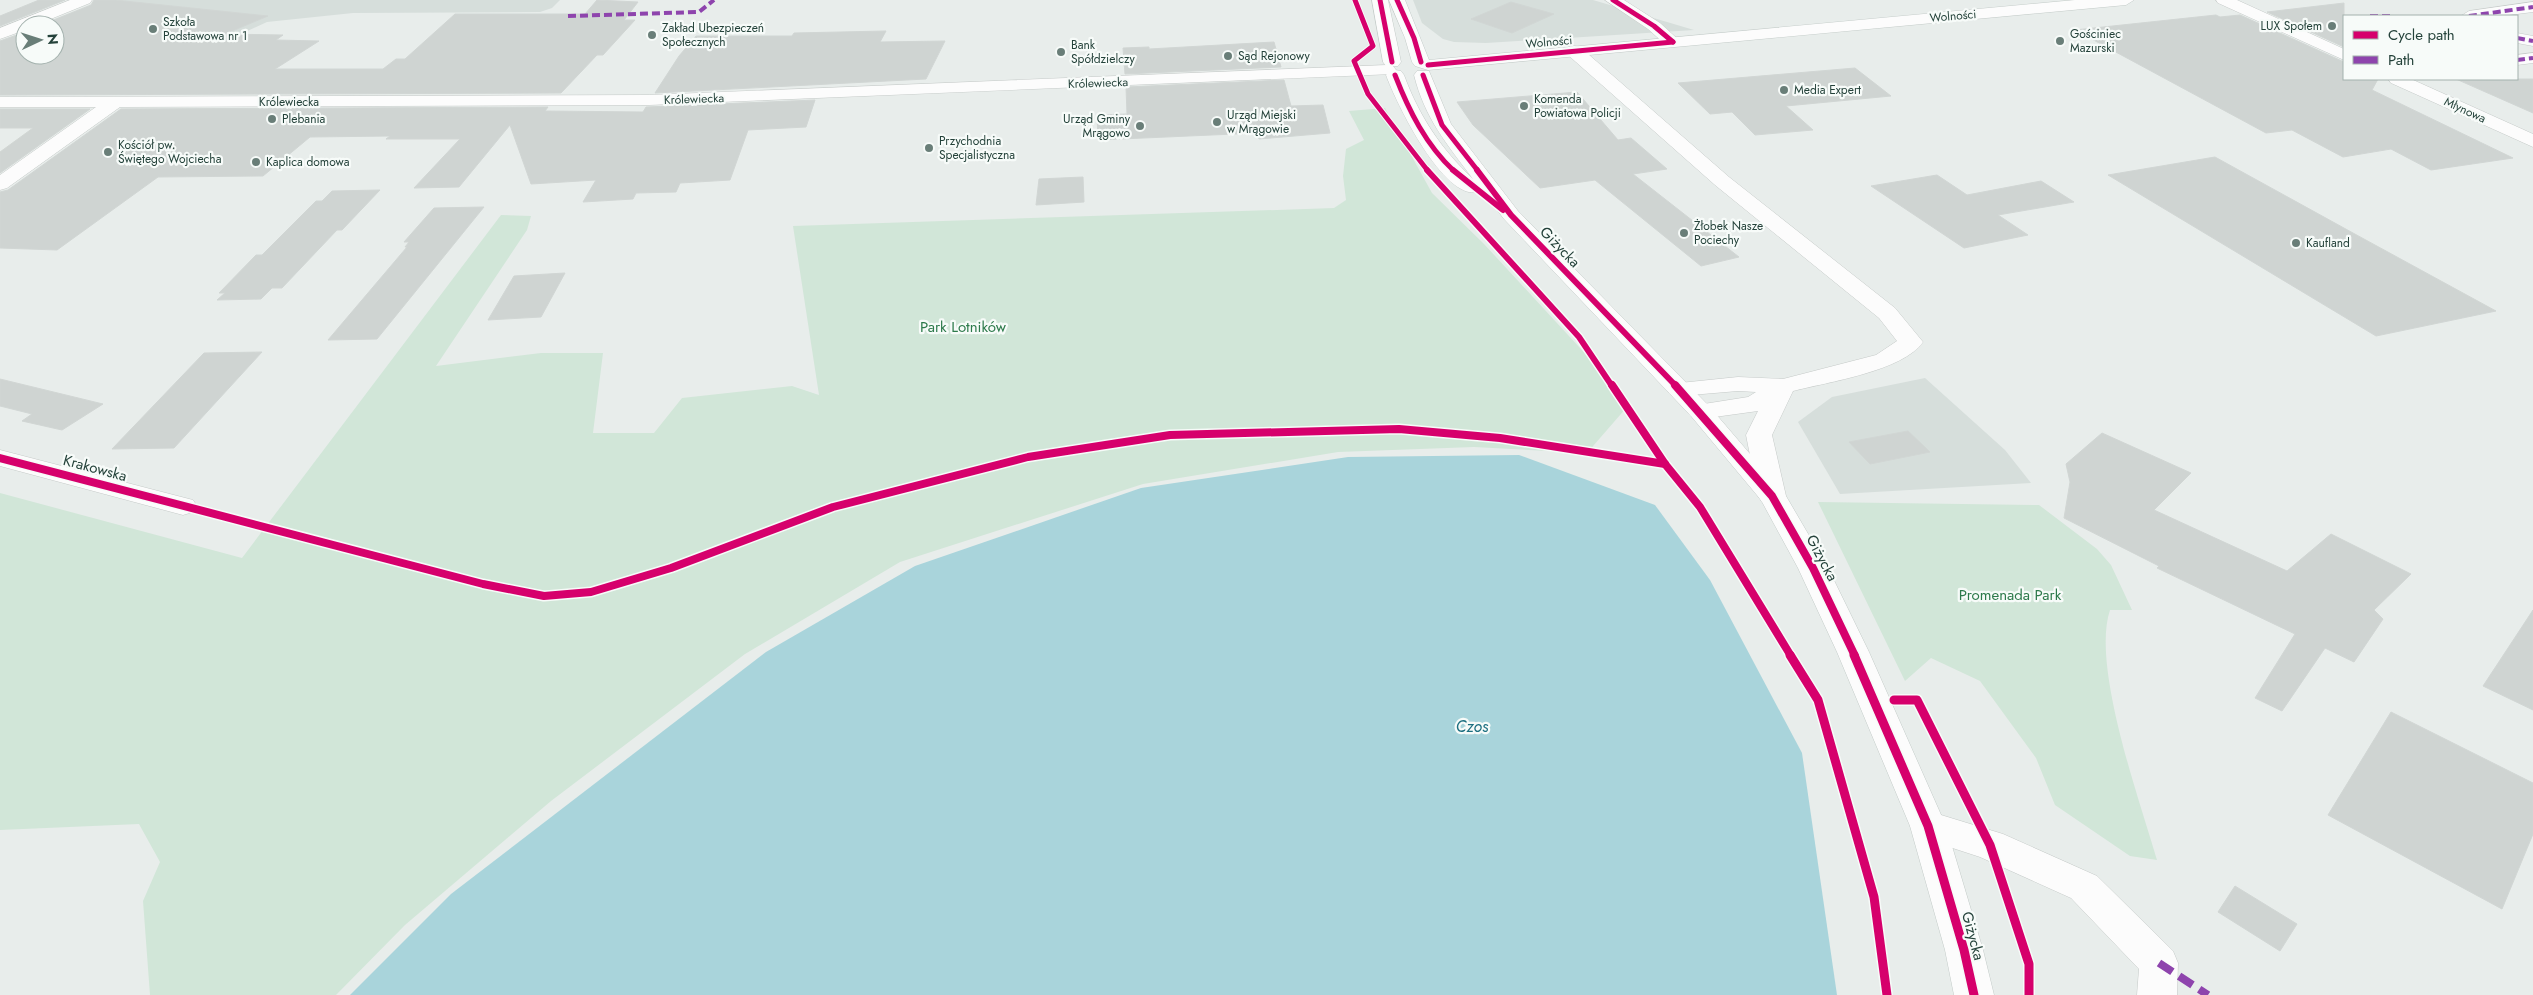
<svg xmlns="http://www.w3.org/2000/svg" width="2533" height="995" font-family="Jost,sans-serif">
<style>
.built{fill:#d6dedb}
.green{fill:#d1e6d8}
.water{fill:#a9d4db}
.building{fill:#cfd4d2;stroke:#d1d6d4}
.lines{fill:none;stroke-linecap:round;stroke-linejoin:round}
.street-casing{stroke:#c5cac8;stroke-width:1}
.secondary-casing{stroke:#c3cbc8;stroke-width:1}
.street{fill:#fcfcfc;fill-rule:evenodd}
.secondary{fill:#fcfcfc;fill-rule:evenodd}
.quiet-far1{stroke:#8e44ad;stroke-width:4;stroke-dasharray:8 4;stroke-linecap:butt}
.quiet{stroke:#8e44ad;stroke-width:8;stroke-dasharray:16 8;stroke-linecap:butt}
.cycleway-far3-casing{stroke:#f7fbf9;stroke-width:7}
.cycleway-far2-casing{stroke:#f7fbf9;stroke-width:9}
.cycleway-far1-casing{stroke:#f7fbf9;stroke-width:11}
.cycleway-casing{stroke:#f7fbf9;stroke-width:12}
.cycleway-far3{stroke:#d6006c;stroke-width:5}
.cycleway-far2{stroke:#d6006c;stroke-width:6}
.cycleway-far1{stroke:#d6006c;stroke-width:8}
.cycleway{stroke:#d6006c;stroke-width:9}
.poi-dot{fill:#697e78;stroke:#f7fbf9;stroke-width:2}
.labels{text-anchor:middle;stroke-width:4.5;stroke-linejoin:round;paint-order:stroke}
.far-street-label{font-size:12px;fill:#24423a;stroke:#f7fbf9}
.far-poi-label{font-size:12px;fill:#24423a;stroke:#f7fbf9;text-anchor:start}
.street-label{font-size:15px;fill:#24423a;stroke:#f7fbf9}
.park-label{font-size:15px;fill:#2d7a4b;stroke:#f7fbf9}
.water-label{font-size:16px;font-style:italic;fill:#1c6f80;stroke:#f7fbf9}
</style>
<rect width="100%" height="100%" fill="#e8edeb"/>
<g class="built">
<polygon points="107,0 560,0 552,8 540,12 353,13 267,22 200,53 24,56 0,43 25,55 55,55 55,25"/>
<polygon points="1413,0 1593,0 1694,30 1486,43 1454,42 1443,39 1422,23"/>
<polygon points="1925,378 2005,450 2031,483 1840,494 1798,422 1832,397"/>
</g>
<g class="green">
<polygon points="1385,108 1432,193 1484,244 1592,361 1627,407 1587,453 1474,447 1338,452 1143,484 900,562 745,654 551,801 405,925 336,995 150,995 143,901 160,862 139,824 0,830 0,493 242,558 501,215 531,216 527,230 436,366 541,353 603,353 593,433 654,433 682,398 792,386 819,395 793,226 1334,208 1346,200 1343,176 1346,149 1364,140 1349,111"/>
<path d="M1818,502L2039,505L2097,549L2111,565L2132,610H2110C2091,666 2140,801 2157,860L2130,856L2055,805L2036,758L1980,681L1931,658L1905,681Z"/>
</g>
<polygon class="water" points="1519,455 1655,505 1710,580 1802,753 1837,995 350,995 451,894 766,652 915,566 1141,488 1348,457"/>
<g class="building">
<polygon points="39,0 65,0 0,26 0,16"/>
<polygon points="94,0 115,0 268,16 225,34 283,35 276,40 319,41 275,69 383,69 396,59 405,59 455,14 585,14 597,0 638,2 624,20 635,20 603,55 597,55 561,93 0,95 0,41 25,32 25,55 55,55 55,25 41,25 91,5"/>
<polygon points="1511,2 1554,14 1512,33 1471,19"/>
<polygon points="2344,3 2344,47 2267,12"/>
<polygon points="2216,15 2220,17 2240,15 2344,62 2344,79 2378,79 2372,90 2513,158 2431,170 2391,149 2343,157 2292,130 2266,133 2075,30"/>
<polygon points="886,31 880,42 945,41 926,79 655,93 679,56 696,36 792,36 794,33"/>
<polygon points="1274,42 1281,67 1125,74 1123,48 1149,47 1149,49"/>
<polygon points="1855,68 1891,96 1786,106 1813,130 1755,135 1732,112 1710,114 1678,83"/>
<polygon points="2456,79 2533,79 2533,113"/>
<polygon points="1284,80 1291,106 1323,105 1330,133 1259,139 1257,133 1098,140 1097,115 1127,114 1126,87"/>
<polygon points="1577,92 1618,140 1631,138 1667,169 1633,174 1739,257 1701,266 1595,180 1540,188 1473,125 1457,102"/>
<polygon points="815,100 806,127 748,130 730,180 680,183 676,192 636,193 633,199 583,202 596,180 531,184 510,125 459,187 414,188 460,139 386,139 390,136 310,137 263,176 158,177 57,250 0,248 0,192 8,190 121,109 548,107 545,111 643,112 646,107"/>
<polygon points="0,109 90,109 0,173 0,152 33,128 0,128"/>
<polygon points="2215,157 2353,233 2496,311 2376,336 2108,175"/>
<polygon points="1937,175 1967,195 2041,181 2074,202 1998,215 2028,235 1964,248 1871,186"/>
<polygon points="1083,177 1084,202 1036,205 1039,179"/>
<polygon points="380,190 342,230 337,230 282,288 272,288 261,299 217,300 225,293 219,293 256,255 262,255 316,201 322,201 332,191"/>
<polygon points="484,207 377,339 328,340 407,247 405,247 409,242 404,242 434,208"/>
<polygon points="565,273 541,317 488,320 514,276"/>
<polygon points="262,352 174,448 112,449 204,353"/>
<polygon points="0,379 103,404 62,430 22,421 32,414 0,406"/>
<polygon points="1908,431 1930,452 1870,464 1849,442"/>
<polygon points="2102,433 2191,473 2154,510 2287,571 2331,534 2411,574 2374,610 2383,619 2354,662 2325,648 2282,711 2255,698 2295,634 2157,568 2159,566 2064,518 2070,482 2066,464"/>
<polygon points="2533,610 2533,710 2483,686"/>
<polygon points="2391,712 2533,783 2533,834 2502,909 2328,815"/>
<polygon points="2235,886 2297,924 2280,951 2218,912"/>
</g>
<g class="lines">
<g class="street-casing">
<g id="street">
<polygon points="70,0 92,0 90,3 36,25 25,25 25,30 0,39 0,28"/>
<polygon points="1605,0 1624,0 1660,23 1681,42 1679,46 1667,46 1648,29"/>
<polygon points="2216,0 2237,0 2344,49 2344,60 2218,3"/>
<polygon points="2533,2 2533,12 2501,16 2461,16 2469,11"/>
<polygon points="2517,33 2533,36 2533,46 2517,43"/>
<path d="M1574,46L1580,47L1729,177L1895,308L1923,342C1903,371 1828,382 1793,391L1772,435L1786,496L1782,502L1772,505L1762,502L1758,496L1746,435L1758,411L1700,419L1691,416L1687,411L1691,406L1748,397L1756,392L1738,391L1679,396L1670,394L1667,389L1670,384L1738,377L1783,379L1876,355L1897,341L1879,318L1715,185L1568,55L1566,51L1568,47Z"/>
<polygon points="2533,53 2533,63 2517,65 2517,55"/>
<polygon points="1387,65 1393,66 1396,70 1393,74 649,105 120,107 7,188 0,190 0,175 96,107 0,107 0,97 649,95"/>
<polygon points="2388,79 2411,79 2533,134 2533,147 2391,83"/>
<polygon points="0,450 193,500 197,506 193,512 183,515 0,466"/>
<polygon points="1928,811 2003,834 2097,876 2173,951 2178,963 2177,995 2137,995 2139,969 2071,898 1980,857 1916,836 1910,826 1916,816"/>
</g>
</g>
<g class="secondary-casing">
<g id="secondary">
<polygon points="1372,0 1388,0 1401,62 1398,66 1386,66 1383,62"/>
<polygon points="1389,0 1405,0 1429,60 2075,0 2134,0 2126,5 1428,70 1415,66 1412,62 1405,38"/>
<path d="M1395,70L1401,71L1404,75C1419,116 1441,149 1473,179C1447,144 1425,119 1414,75L1417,71H1429L1451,124L1518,211L1709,406L1786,496L1828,568L1869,652L1946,826L1983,950L1994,995H1954L1945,950L1910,826L1837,652L1798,568L1761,500L1691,416L1504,219L1481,189L1478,192C1444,201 1396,103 1386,75L1389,71Z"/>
</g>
</g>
<use href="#street" class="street"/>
<use href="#secondary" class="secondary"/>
<g class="quiet-far1">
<polyline points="568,16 699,12 714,0"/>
<polyline points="2370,16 2392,16"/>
<polyline points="2469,16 2533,7"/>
<polyline points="2517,38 2533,41"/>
<polyline points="2517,60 2533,58"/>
</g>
<polyline class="quiet" points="2159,963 2208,995"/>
<g class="cycleway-far3-casing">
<g id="cycleway-far3">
<polyline points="1355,0 1373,46 1354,61 1368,94 1428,171"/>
<polyline points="1380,0 1392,62"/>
<polyline points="1397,0 1414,38 1421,62"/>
<polyline points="1613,0 1654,26 1673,42"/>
<polyline points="1428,65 1673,42"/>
<path d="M1395,75C1409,111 1426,145 1454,171"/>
<polyline points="1423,75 1442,125 1478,171"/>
</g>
</g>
<g class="cycleway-far2-casing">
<g id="cycleway-far2">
<polyline points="1427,170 1579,337 1612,386"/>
<polyline points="1453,170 1503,210"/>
<polyline points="1477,170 1511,215 1676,386"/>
</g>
</g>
<g class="cycleway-far1-casing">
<g id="cycleway-far1">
<polyline points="1612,385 1665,464 1700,507 1791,656"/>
<polyline points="1675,385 1772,496 1813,568 1855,656"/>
<polyline points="0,458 483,584 544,596 591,592 671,568 833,507 1028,457 1170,435 1399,429 1500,438 1665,464"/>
</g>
</g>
<g class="cycleway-casing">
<g id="cycleway">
<polyline points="1790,655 1818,700 1874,897 1887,995"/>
<polyline points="1854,655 1928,826 1964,950 1974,995"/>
<polyline points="1894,700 1917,700 1990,845 2029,964 2029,995"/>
</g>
</g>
<use href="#cycleway-far3" class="cycleway-far3"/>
<use href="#cycleway-far2" class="cycleway-far2"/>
<use href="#cycleway-far1" class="cycleway-far1"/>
<use href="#cycleway" class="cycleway"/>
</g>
<g class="poi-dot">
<circle cx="2332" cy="26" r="5"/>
<circle cx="153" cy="29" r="5"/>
<circle cx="652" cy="35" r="5"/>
<circle cx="2060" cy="41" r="5"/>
<circle cx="1061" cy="52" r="5"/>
<circle cx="1228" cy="56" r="5"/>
<circle cx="1784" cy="90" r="5"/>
<circle cx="1524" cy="106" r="5"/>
<circle cx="272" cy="119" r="5"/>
<circle cx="1217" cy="122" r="5"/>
<circle cx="1140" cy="126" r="5"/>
<circle cx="929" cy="148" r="5"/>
<circle cx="108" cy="152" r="5"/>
<circle cx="256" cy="162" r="5"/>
<circle cx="1684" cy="233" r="5"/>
<circle cx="2296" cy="243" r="5"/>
</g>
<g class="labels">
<g class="far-street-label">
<text transform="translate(1953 16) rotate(-5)" y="4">Wolności</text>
<text transform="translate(1549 42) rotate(-5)" y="4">Wolności</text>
<text transform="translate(1098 83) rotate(-2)" y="4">Królewiecka</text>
<text transform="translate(694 99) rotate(-2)" y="4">Królewiecka</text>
<text x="289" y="106">Królewiecka</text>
<text transform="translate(2465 110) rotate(25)" y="4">Młynowa</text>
</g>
<g class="far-poi-label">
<text x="163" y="26">Szkoła<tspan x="163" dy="14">Podstawowa nr 1</tspan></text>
<text x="2322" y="30" text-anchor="end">LUX Społem</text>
<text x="662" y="32">Zakład Ubezpieczeń<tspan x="662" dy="14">Społecznych</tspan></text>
<text x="2070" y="38">Gościniec<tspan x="2070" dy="14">Mazurski</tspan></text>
<text x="1071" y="49">Bank<tspan x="1071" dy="14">Spółdzielczy</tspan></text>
<text x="1238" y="60">Sąd Rejonowy</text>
<text x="1794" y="94">Media Expert</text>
<text x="1534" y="103">Komenda<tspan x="1534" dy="14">Powiatowa Policji</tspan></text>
<text x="1227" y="119">Urząd Miejski<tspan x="1227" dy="14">w Mrągowie</tspan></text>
<text x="282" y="123">Plebania</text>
<text x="1130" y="123" text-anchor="end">Urząd Gminy<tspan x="1130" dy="14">Mrągowo</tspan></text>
<text x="939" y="145">Przychodnia<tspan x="939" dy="14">Specjalistyczna</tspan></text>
<text x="118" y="149">Kościół pw.<tspan x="118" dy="14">Świętego Wojciecha</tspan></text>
<text x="266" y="166">Kaplica domowa</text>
<text x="1694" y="230">Żłobek Nasze<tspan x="1694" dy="14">Pociechy</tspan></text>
<text x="2306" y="247">Kaufland</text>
</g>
<g class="street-label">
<text transform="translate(1560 247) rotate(46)" y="5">Giżycka</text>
<text transform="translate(95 468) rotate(15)" y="5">Krakowska</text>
<text transform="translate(1822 558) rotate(62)" y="5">Giżycka</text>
<text transform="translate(1973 936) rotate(75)" y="5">Giżycka</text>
</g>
<g class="park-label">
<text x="963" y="332">Park Lotników</text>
<text x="2010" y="600">Promenada Park</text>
</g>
<g class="water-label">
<text x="1472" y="732">Czos</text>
</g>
</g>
<rect x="2343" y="15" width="175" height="65" fill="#f7fbf9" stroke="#a3b1ad"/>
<rect x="2353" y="31" width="25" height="8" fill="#d6006c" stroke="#a3b1ad"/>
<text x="2388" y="40" font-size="15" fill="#24423a">Cycle path</text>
<rect x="2353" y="56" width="25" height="8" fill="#8e44ad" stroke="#a3b1ad"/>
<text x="2388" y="65" font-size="15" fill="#24423a">Path</text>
<g transform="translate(40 40) rotate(86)"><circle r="24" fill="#f7fbf9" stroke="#a3b1ad"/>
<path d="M0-4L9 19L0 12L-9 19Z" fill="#697e78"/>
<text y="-8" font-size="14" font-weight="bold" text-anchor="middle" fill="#24423a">N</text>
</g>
</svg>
